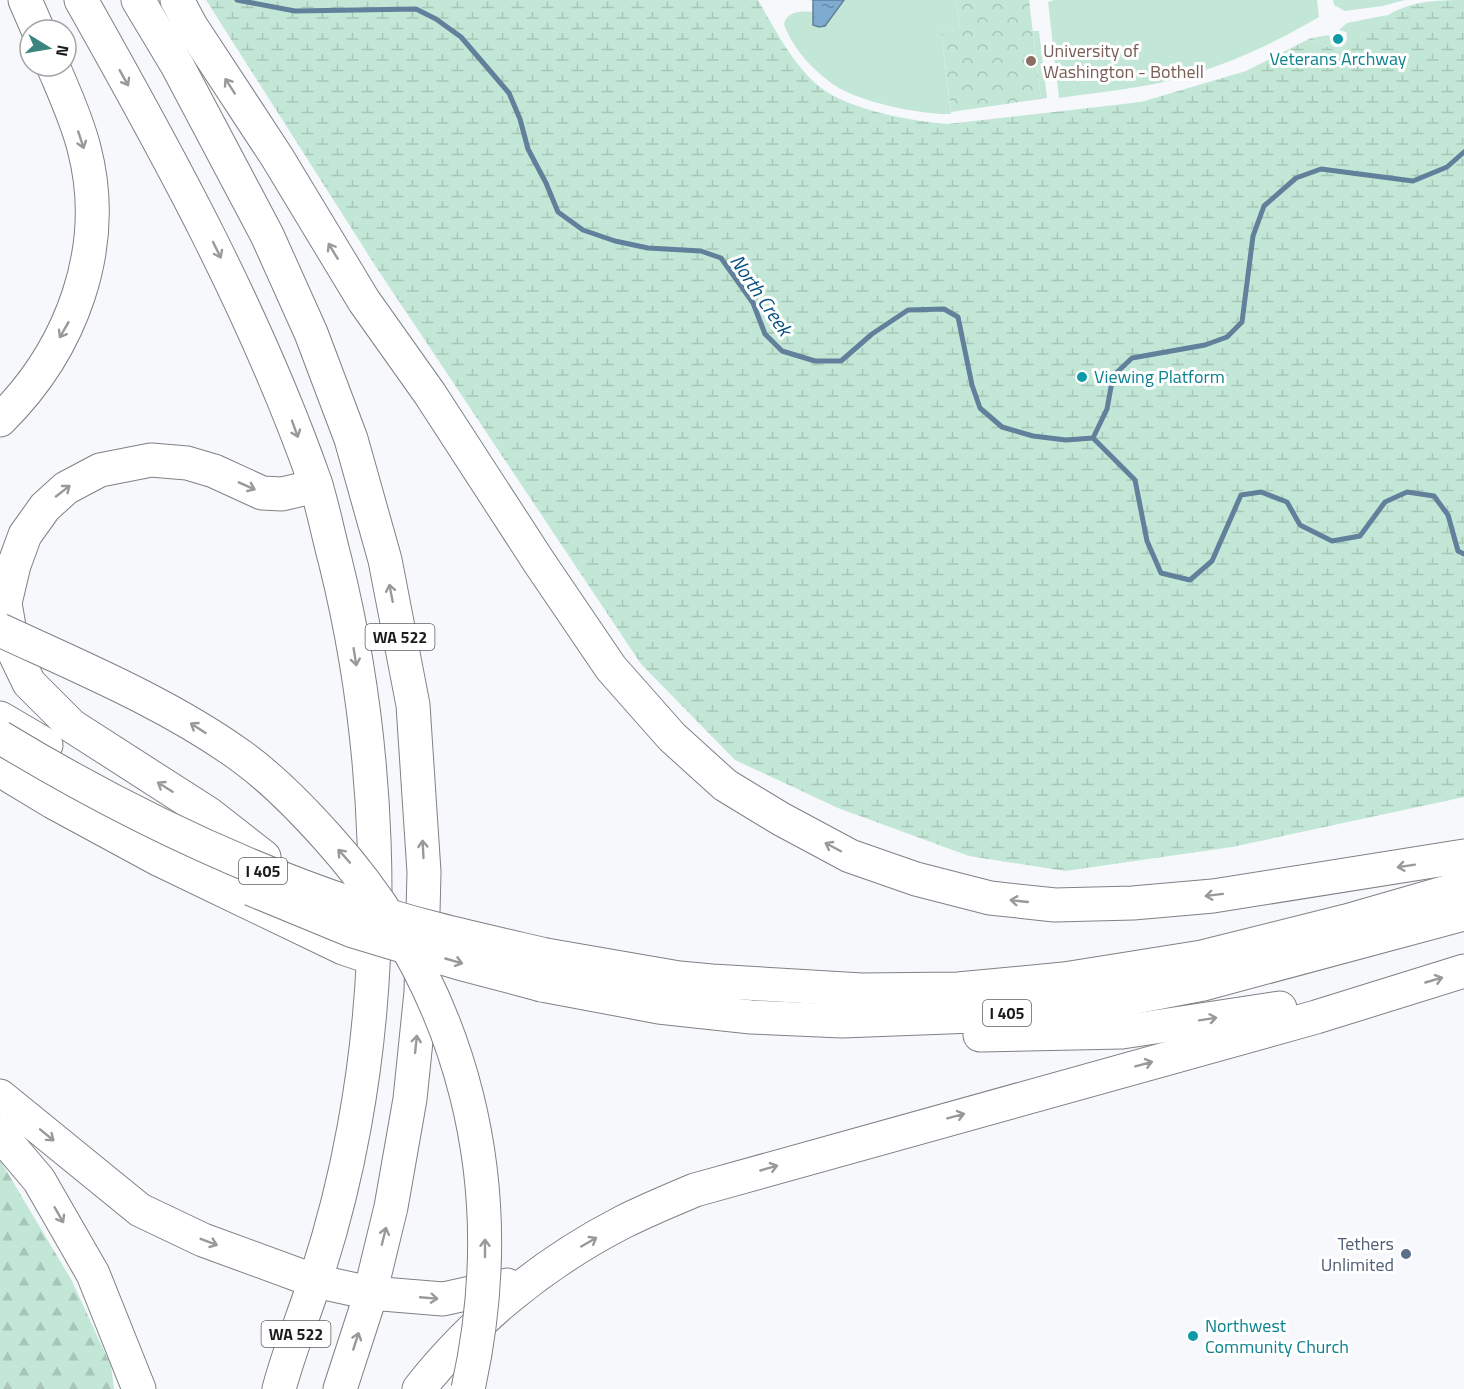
<svg xmlns="http://www.w3.org/2000/svg" width="1464" height="1389" font-family="'Titillium Web',sans-serif">
<style>
.green{fill:#c3e7d6}
.forest{fill:url(#forest-firs)}
.wetland{fill:url(#wetland-marsh)}
.park{fill:url(#park-crowns)}
.water{fill:url(#water-ripples);stroke:#61809b;stroke-width:1.5}
.lines{fill:none;stroke-linecap:round;stroke-linejoin:round}
.stream{stroke:#61809b;stroke-width:5}
.highway-casing{stroke:#7f8185;stroke-width:35}
.highway{stroke:#fff;stroke-width:33}
.highway-bridge-casing{stroke:#7f8185;stroke-width:35;stroke-linecap:butt}
.highway-bridge{stroke:#fff;stroke-width:33}
.oneway{stroke:#989999}
.culture-dot{fill:#0f9aa8;stroke:#fff;stroke-width:2}
.education-dot{fill:#8d6e63;stroke:#fff;stroke-width:2}
.service-dot{fill:#5c6f8a;stroke:#fff;stroke-width:2}
.labels{text-anchor:middle;stroke-width:6;stroke-linejoin:round;paint-order:stroke}
.shield{fill:#fff;stroke:#5f6061;stroke-width:1.5}
.shield-label{font-size:16px;font-weight:bold;fill:#1b1c1d}
.education-label{font-size:18px;fill:#785e54;stroke:#fff;text-anchor:start}
.culture-label{font-size:18px;fill:#0d838f;stroke:#fff;text-anchor:start}
.service-label{font-size:18px;fill:#4e5e75;stroke:#fff;text-anchor:end}
.water-label{font-size:20px;font-style:italic;fill:#065181;stroke:#fff}
</style>
<defs>
<pattern id="forest-firs" width="22" height="20" patternUnits="userSpaceOnUse" patternTransform="scale(1.5)"><rect width="22" height="20" fill="#c3e7d6"/><path d="M5 1l3.5 6h-7zM16 11l3.5 6h-7z" fill="#a7c6b7"/></pattern>
<pattern id="wetland-marsh" width="20" height="14" patternUnits="userSpaceOnUse" patternTransform="scale(1.5)"><rect width="20" height="14" fill="#c3e7d6"/><path d="M1 5h8M5 5V1M11 12h8M15 12V8" fill="none" stroke="#a7c6b7"/></pattern>
<pattern id="park-crowns" width="20" height="18" patternUnits="userSpaceOnUse" patternTransform="scale(1.5)"><rect width="20" height="18" fill="#c3e7d6"/><path d="M2 6a3 3 0 1 1 6 0M12 15a3 3 0 1 1 6 0" fill="none" stroke="#a7c6b7"/></pattern>
<pattern id="water-ripples" width="26" height="14" patternUnits="userSpaceOnUse" patternTransform="scale(1.5)"><rect width="26" height="14" fill="#7fabd1"/><path d="M2 4q2-2 4 0t4 0M15 11q2-2 4 0t4 0" fill="none" stroke="#678aa9"/></pattern>
</defs>
<rect width="100%" height="100%" fill="#f6f8fc"/>
<g class="green">
<path d="M809,0H956L960,28L941,30L951,114C921,115 859,102 834,85C813,70 792,48 784,24C787,11 801,11 812,12L813,1Z"/>
<path d="M1054,0H1317L1319,17C1268,47 1216,70 1159,83C1126,90 1092,93 1059,98L1048,2Z"/>
<polygon points="1333,0 1405,0 1382,6 1345,11 1334,5"/>
<path d="M1387,15L1347,47L1334,50L1311,38L1329,35L1331,44L1335,47H1341C1347,43 1348,39 1346,32L1339,30L1347,23Z"/>
<polygon points="1033,31 1039,31 1047,98 1041,99"/>
</g>
<polygon class="forest" points="0,1160 72,1281 111,1366 114,1389 0,1389"/>
<path class="wetland" d="M206,0H758C775,30 798,74 827,92C857,111 912,121 947,124L1141,102L1246,71L1311,38L1334,50C1357,45 1368,25 1388,15C1412,1 1437,0 1464,0V797L1232,847L1065,871L969,856L838,808L735,760L641,664L378,270Z"/>
<polygon class="park" points="956,0 1029,0 1041,99 951,112 941,30 960,27"/>
<polygon class="water" points="813,0 844,0 825,26 819,27 813,25"/>
<g class="lines">
<g class="stream">
<polyline points="237,0 295,11 416,9 436,19 461,37 509,93 520,119 528,149 546,183 558,212 583,230 615,241 648,248 701,251 721,258 753,303 765,334 782,351 815,361 841,361 872,334 908,310 944,309 958,317 972,385 980,408 1002,427 1033,436 1066,440 1093,438 1107,409 1113,376 1132,358 1205,345 1227,337 1242,322 1253,236 1264,206 1296,178 1321,169 1413,181 1447,167 1464,152"/>
<polyline points="1093,438 1135,480 1147,541 1161,573 1190,580 1212,561 1241,495 1261,492 1287,502 1300,525 1332,541 1360,536 1385,502 1407,492 1434,496 1448,515 1458,551 1464,554"/>
</g>
<g class="highway-casing">
<g id="highway">
<polyline points="25,0 38,30"/>
<path d="M81,0C169,156 255,312 315,482C323,507 328,534 335,560C380,740 388,945 354,1128C345,1178 332,1229 316,1278C304,1315 289,1351 279,1389"/>
<polyline points="138,0 177,65 267,235 311,333 351,439 385,560 413,705 424,872 421,992 410,1099 391,1207 367,1306 340,1389"/>
<polyline points="177,0 191,26 277,157 364,301 430,394 539,562 611,668 672,737 725,785 781,819 850,856 916,879 990,898 1055,905 1133,903 1213,896 1464,856"/>
<path d="M0,420C72,349 110,247 84,148C77,120 64,92 53,66"/>
<polyline points="0,718 46,745"/>
<polyline points="0,770 53,802 160,860 343,948 367,956"/>
<polyline points="264,857 209,814 72,726 29,683 13,650 5,603 14,565 25,535 45,507 66,488 100,470 151,460 187,463 214,471 262,493 282,494 316,486"/>
<polyline points="546,955 679,978 712,981 862,990 958,989 1064,979 1202,957 1346,921 1464,887"/>
<polyline points="542,985 659,1007 751,1017 842,1021 974,1016 1099,1004 1203,984 1464,914"/>
<polyline points="980,1035 1122,1032 1280,1008"/>
<polyline points="0,1096 140,1210 203,1240 315,1281 370,1293 443,1299 507,1285"/>
<polyline points="0,1134 39,1180 93,1274 139,1389"/>
<path d="M419,1389C473,1320 545,1262 623,1222C647,1210 671,1200 695,1190L1316,1017L1464,971"/>
</g>
</g>
<use href="#highway" class="highway"/>
<g class="highway-bridge-casing">
<g id="highway-bridge">
<path d="M0,630C80,667 169,704 241,756C273,779 301,808 327,837C466,991 513,1187 468,1389"/>
<path d="M0,737C112,805 228,862 352,904C415,926 481,940 546,955"/>
<polyline points="251,889 353,931 459,963 542,985"/>
</g>
</g>
<use href="#highway-bridge" class="highway-bridge"/>
</g>
<defs><path id="oneway-shaft" d="M-6 0H5M1.5-3L5.5 0L1.5 3" fill="none" stroke-width="1.6" stroke-linecap="round" stroke-linejoin="round" transform="scale(1.5)"/></defs>
<g class="oneway">
<use href="#oneway-shaft" transform="translate(124 78) rotate(61)"/>
<use href="#oneway-shaft" transform="translate(230 86) rotate(-123)"/>
<use href="#oneway-shaft" transform="translate(81 140) rotate(72)"/>
<use href="#oneway-shaft" transform="translate(217 250) rotate(64)"/>
<use href="#oneway-shaft" transform="translate(333 251) rotate(-121)"/>
<use href="#oneway-shaft" transform="translate(64 330) rotate(120)"/>
<use href="#oneway-shaft" transform="translate(295 429) rotate(70)"/>
<use href="#oneway-shaft" transform="translate(247 486) rotate(24)"/>
<use href="#oneway-shaft" transform="translate(63 491) rotate(-38)"/>
<use href="#oneway-shaft" transform="translate(391 593) rotate(-101)"/>
<use href="#oneway-shaft" transform="translate(355 657) rotate(81)"/>
<use href="#oneway-shaft" transform="translate(198 728) rotate(-147)"/>
<use href="#oneway-shaft" transform="translate(165 787) rotate(-148)"/>
<use href="#oneway-shaft" transform="translate(833 847) rotate(-152)"/>
<use href="#oneway-shaft" transform="translate(423 849) rotate(-93)"/>
<use href="#oneway-shaft" transform="translate(344 856) rotate(-132)"/>
<use href="#oneway-shaft" transform="translate(1406 866) rotate(171)"/>
<use href="#oneway-shaft" transform="translate(1214 895) rotate(173)"/>
<use href="#oneway-shaft" transform="translate(1019 901) rotate(-174)"/>
<use href="#oneway-shaft" transform="translate(454 961) rotate(16)"/>
<use href="#oneway-shaft" transform="translate(1434 980) rotate(-16)"/>
<use href="#oneway-shaft" transform="translate(1208 1019) rotate(-9)"/>
<use href="#oneway-shaft" transform="translate(416 1044) rotate(-84)"/>
<use href="#oneway-shaft" transform="translate(1144 1064) rotate(-15)"/>
<use href="#oneway-shaft" transform="translate(956 1116) rotate(-15)"/>
<use href="#oneway-shaft" transform="translate(47 1135) rotate(39)"/>
<use href="#oneway-shaft" transform="translate(769 1168) rotate(-16)"/>
<use href="#oneway-shaft" transform="translate(59 1215) rotate(60)"/>
<use href="#oneway-shaft" transform="translate(384 1236) rotate(-76)"/>
<use href="#oneway-shaft" transform="translate(209 1242) rotate(21)"/>
<use href="#oneway-shaft" transform="translate(589 1242) rotate(-30)"/>
<use href="#oneway-shaft" transform="translate(485 1248) rotate(-90)"/>
<use href="#oneway-shaft" transform="translate(429 1298) rotate(5)"/>
<use href="#oneway-shaft" transform="translate(356 1341) rotate(-72)"/>
</g>
<g class="culture-dot">
<circle cx="1338" cy="39" r="6"/>
<circle cx="1082" cy="377" r="6"/>
<circle cx="1193" cy="1336" r="6"/>
</g>
<circle class="education-dot" cx="1031" cy="61" r="6"/>
<circle class="service-dot" cx="1406" cy="1254" r="6"/>
<g class="labels">
<g class="shield">
<rect x="365.5" y="624" width="69" height="26" rx="4.5"/>
<rect x="239" y="858" width="48" height="26" rx="4.5"/>
<rect x="983" y="1000" width="48" height="26" rx="4.5"/>
<rect x="261.5" y="1321" width="69" height="26" rx="4.5"/>
</g>
<g class="shield-label">
<text x="400" y="643">WA 522</text>
<text x="263" y="877">I 405</text>
<text x="1007" y="1019">I 405</text>
<text x="296" y="1340">WA 522</text>
</g>
<g class="education-label">
<text x="1043" y="57">University of<tspan x="1043" dy="21">Washington - Bothell</tspan></text>
</g>
<g class="culture-label">
<text x="1338" y="65" text-anchor="middle">Veterans Archway</text>
<text x="1094" y="383">Viewing Platform</text>
<text x="1205" y="1332">Northwest<tspan x="1205" dy="21">Community Church</tspan></text>
</g>
<g class="service-label">
<text x="1394" y="1250">Tethers<tspan x="1394" dy="21">Unlimited</tspan></text>
</g>
<g class="water-label">
<text transform="translate(761 295) rotate(56)" y="7">North Creek</text>
</g>
</g>
<g transform="translate(48 48) rotate(101)"><circle r="28" fill="#ffffff" stroke="#a4a4a5" stroke-width="1.5"/>
<path d="M0-4.5L10 22L0 15L-10 22Z" fill="#3c8480"/>
<text y="-9" font-size="16" font-weight="bold" text-anchor="middle" fill="#1b1c1d">N</text>
</g>
</svg>
